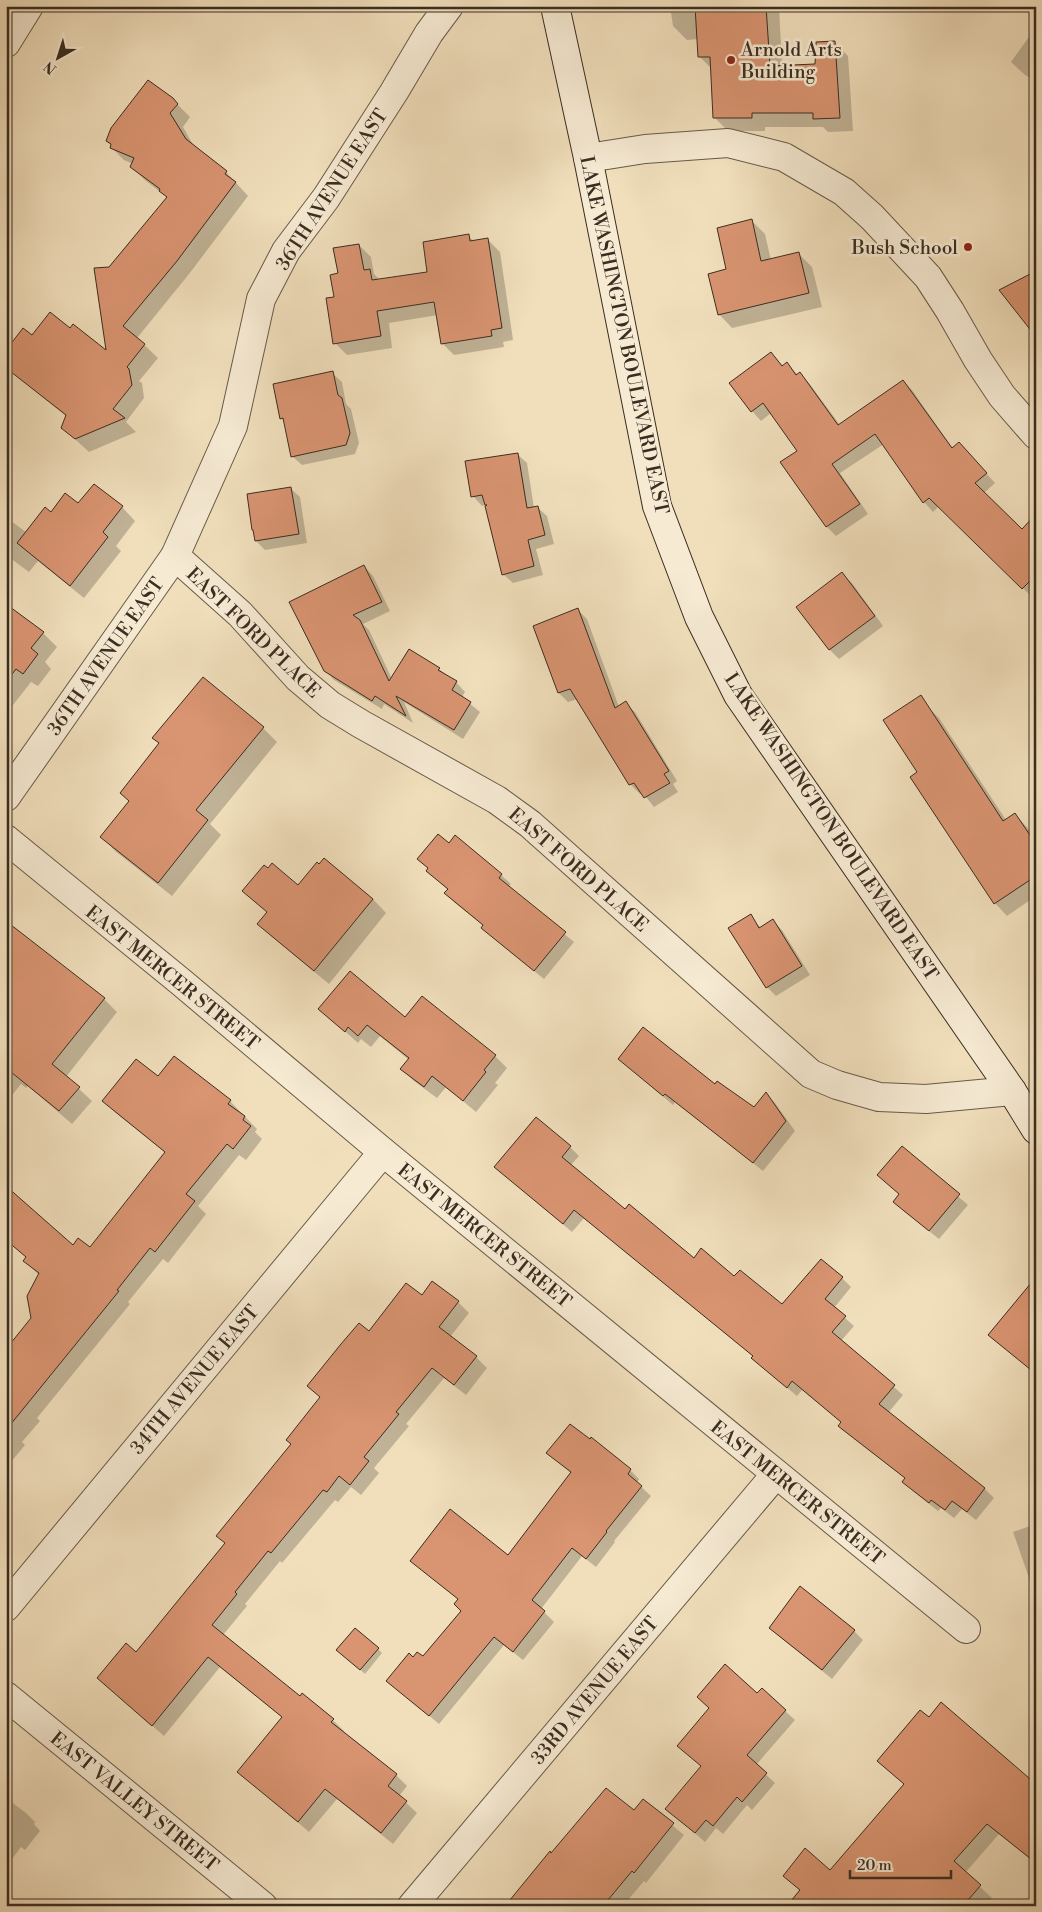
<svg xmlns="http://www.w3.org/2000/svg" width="1042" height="1912" font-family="'Libre Bodoni',serif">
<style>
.shadow{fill:#0003}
.building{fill:#d99471;stroke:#3a2d21}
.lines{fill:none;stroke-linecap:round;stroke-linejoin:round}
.street-casing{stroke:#685a48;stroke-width:30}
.secondary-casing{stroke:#3a2d21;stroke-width:30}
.street{stroke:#f6ead3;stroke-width:28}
.secondary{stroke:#f6ead3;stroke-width:28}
.poi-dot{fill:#8f2418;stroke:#f6ead3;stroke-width:2}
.labels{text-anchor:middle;stroke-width:5;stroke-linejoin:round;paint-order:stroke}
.poi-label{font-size:19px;fill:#3a2d21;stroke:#f6ead3;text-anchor:start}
.street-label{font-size:19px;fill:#3a2d21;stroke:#f6ead3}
</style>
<rect width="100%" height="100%" fill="#f1dfbc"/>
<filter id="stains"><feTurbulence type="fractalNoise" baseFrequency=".004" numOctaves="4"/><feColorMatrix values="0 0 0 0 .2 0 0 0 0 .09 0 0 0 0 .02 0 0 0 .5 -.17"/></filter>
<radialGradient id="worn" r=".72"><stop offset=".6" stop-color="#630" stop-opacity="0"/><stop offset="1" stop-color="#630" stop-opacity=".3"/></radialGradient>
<g class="shadow">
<polygon points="670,6 779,6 782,66 816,66 834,42 848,56 853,131 828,132 823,127 765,127 765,131 728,131 714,117 712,69 699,56 698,39 687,40 673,26"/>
<polygon points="1036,27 1036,81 1025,75 1011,62"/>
<polygon points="172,99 190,117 183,127 195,148 226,172 248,196 189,274 137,338 158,358 139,381 142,383 144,398 126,422 136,432 89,452 63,428 66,416 6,368 32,337 70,330 107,353 110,269 168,198 145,180 132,167 133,164 124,160 111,147 112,145 108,141"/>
<polygon points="752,221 765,234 771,260 799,254 812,267 822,307 732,328 719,314"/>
<polygon points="468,236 475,242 488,240 500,252 513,340 503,342 504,347 454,355 442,343 438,315 389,323 392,348 347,355 335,343 335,298 339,274 359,245 371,257 374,274 380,280 429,273"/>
<polygon points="771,353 784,367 787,364 798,375 800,374 809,383 840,425 903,381 912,390 953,449 968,453 995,483 984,493 1022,531 1036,539 1036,593 1032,597 939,506 933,512 924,502 884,444 840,473 868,514 836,536 827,527 782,463 798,451 771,413 761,421 752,411"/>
<polygon points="332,373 342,382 346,404 351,409 359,443 355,454 302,465 292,456 285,422 281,418"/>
<polygon points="517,454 527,463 534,508 537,507 547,516 554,544 536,549 543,575 513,583 503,574 486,505 482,506 473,496"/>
<polygon points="290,488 300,497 307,543 265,550 256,541"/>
<polygon points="78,505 122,507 135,521 116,546 121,551 84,598 38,561 29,572 6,555 6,517 27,533 51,514"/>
<polygon points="364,566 373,576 390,611 363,624 369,630 392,679 439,669 456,682 465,692 462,697 480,712 463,739 404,702 413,723 384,704 382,709 334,680 325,670"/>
<polygon points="842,574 852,583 883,626 839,659 830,650 798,607"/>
<polygon points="6,606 43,633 57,647 45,662 51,669 38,686 31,682 6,714"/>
<polygon points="578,610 587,619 619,707 625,703 635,712 677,781 673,784 678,792 654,807 642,792 640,794 630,784 578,699 568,702 559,693 534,626"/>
<polygon points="204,679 263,728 277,742 210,824 221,835 172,896 115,851 102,837 130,801 160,744"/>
<polygon points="927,706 939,718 1006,820 1015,815 1027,827 1036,840 1036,896 1007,916 995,903 919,773"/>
<polygon points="449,845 501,875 511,884 508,887 574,942 544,979 492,937 484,926 455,903 446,893 448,890 427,871 429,869 419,859"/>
<polygon points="244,891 373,899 386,913 329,984 272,937 259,924 268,913"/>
<polygon points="750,916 761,928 773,921 782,930 810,975 776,996 767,987"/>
<polygon points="6,938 104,999 117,1012 66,1077 92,1101 72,1124 28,1086 26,1088 21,1084 6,1103"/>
<polygon points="320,1009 405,1018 495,1056 507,1068 495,1083 498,1085 476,1112 446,1087 437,1098 414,1081 402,1069 409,1060 380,1036 371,1047 361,1039 358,1043"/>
<polygon points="619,1059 715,1086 755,1109 766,1094 775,1103 795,1131 763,1171 675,1102 673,1105"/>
<polygon points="159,1078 230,1101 257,1129 255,1132 262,1139 246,1160 239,1155 198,1206 206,1214 168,1263 163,1259 128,1302 130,1304 37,1418 40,1421 22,1442 25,1445 6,1468 6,1351 33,1318 39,1275 25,1261 27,1258 6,1240 90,1249 166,1153 116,1113 104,1101"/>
<polygon points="570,1147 579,1156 570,1166 625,1211 694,1259 735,1278 782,1305 821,1260 842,1278 851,1287 834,1308 854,1326 841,1341 903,1395 888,1413 985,1489 994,1498 976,1520 962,1509 954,1518 941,1508 938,1511 913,1491 904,1482 906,1479 849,1435 840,1426 842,1423 802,1390 797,1396 762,1367 754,1357 584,1218 572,1232 495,1167"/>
<polygon points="902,1148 968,1205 939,1239 904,1211 900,1195"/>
<polygon points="1036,1279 1036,1374 990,1335"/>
<polygon points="422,1296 458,1302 469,1313 450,1337 476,1357 487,1368 466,1395 444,1378 406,1424 409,1426 374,1468 379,1473 361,1495 351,1487 338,1502 335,1500 282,1563 280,1561 245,1604 247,1606 223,1635 300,1698 333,1720 344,1731 342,1733 396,1775 407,1786 399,1796 417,1813 393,1844 337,1799 309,1832 239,1772 283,1718 220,1667 164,1736 98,1678 136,1654 226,1544 369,1333"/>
<polygon points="548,1453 630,1470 639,1479 637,1483 651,1496 614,1541 615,1542 596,1567 582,1556 541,1609 554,1622 523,1660 504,1645 439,1724 388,1681 414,1658 423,1658 462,1611 459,1600 411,1561 508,1556 572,1474"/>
<polygon points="1036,1524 1036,1598 1013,1532"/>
<polygon points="854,1631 863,1640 832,1679 780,1637"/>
<polygon points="378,1649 382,1653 365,1674 342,1654"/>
<polygon points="762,1690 795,1720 756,1765 775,1783 752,1810 747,1805 723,1834 716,1828 705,1842 667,1809 702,1767 679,1746 757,1695"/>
<polygon points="1036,1785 1036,1864 999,1834 965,1873 992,1898 984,1906 786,1906 799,1890 784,1876 830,1871"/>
<polygon points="6,1798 26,1813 35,1822 34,1824 40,1831 25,1850 21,1847 6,1867"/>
<polygon points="643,1801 684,1835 646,1883 644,1881 623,1906 506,1906 551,1855 634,1812"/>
</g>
<g class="building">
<polygon points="695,6 766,6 770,66 815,64 816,42 835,41 840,118 813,119 813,113 752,113 752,118 713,118 710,57 698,57"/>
<polygon points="148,80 173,98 178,104 170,113 186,139 227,171 225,174 236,182 177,261 123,326 145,344 127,367 129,369 132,385 113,409 125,418 75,439 61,428 66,415 6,368 6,350 23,328 32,335 50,312 70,328 73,324 106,350 94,268 109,267 167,197 159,191 160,189 130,167 134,158 110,148 111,144 106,141 111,128"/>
<polygon points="752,219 761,261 799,252 809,293 718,315 708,274 726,269 717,228"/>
<polygon points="469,234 470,241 488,238 502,328 491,330 492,336 441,344 434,302 377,311 381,336 333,344 326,298 334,297 330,275 338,273 333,248 359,244 364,270 370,269 372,280 427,272 423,242"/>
<polygon points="1036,271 1036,337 999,290"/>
<polygon points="771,352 782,366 787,362 796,375 800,372 838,425 903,380 952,448 959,442 987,473 975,483 1022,529 1036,514 1036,575 1022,589 929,498 923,503 875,434 832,464 860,504 826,527 780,462 797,451 763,403 751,412 729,383"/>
<polygon points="333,371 338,395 342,398 350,433 346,445 291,457 283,418 280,419 273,384"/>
<polygon points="518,453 527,508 538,506 545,535 528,540 534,566 502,575 485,506 487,505 485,505 482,495 471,497 465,461"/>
<polygon points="94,484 123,506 103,532 108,537 70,586 17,543 45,507 51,512 65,493 78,503"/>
<polygon points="291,487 299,534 255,541 253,530 252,530 247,494"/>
<polygon points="364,565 382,602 353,615 360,620 389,681 409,649 440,668 438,670 457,681 452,690 471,702 454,730 396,696 406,716 375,696 372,701 324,671 289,602"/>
<polygon points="842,572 875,616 829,650 796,607"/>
<polygon points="6,604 44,632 31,648 38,654 23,674 16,669 6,682"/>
<polygon points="578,608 615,708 626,701 669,771 664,774 670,783 644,798 634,783 629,785 570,689 558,693 533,626"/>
<polygon points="203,677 264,727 196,810 208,820 158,883 100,837 129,801 120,793 159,743 152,738"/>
<polygon points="921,695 1003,821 1015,813 1036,844 1036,876 994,904 910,777 917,772 883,720"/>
<polygon points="438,834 449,843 455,835 502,874 499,878 566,932 534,971 481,928 483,925 444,893 448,889 426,871 428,868 417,859"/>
<polygon points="324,858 373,899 314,971 257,924 267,912 242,891 264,865 268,868 272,863 298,885 317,862 319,864"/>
<polygon points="751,914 759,928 773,919 802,966 766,988 728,928"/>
<polygon points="6,921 105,998 52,1064 80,1087 59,1111 6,1068"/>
<polygon points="350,971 405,1017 422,996 496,1055 484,1070 486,1072 463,1101 432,1076 424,1087 400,1069 409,1058 367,1025 358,1036 348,1027 345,1032 318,1009"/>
<polygon points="643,1027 715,1084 717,1081 754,1107 766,1092 786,1121 753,1163 665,1094 663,1096 618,1059"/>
<polygon points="174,1056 231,1100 228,1104 245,1116 243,1120 251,1126 233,1149 227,1144 186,1194 195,1201 155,1252 150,1248 117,1290 119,1291 6,1430 6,1349 31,1318 27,1296 39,1273 23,1261 26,1257 6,1240 6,1186 73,1245 78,1238 90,1247 165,1152 102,1101 136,1059 158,1076"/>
<polygon points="536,1117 571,1146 562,1157 625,1209 629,1204 694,1258 701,1248 734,1276 740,1270 782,1304 821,1259 843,1277 825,1299 846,1316 832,1332 895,1385 879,1404 985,1488 967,1512 952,1501 945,1510 931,1500 929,1503 902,1482 905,1478 838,1426 841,1422 792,1381 787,1388 751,1358 753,1356 574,1210 563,1224 494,1167"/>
<polygon points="902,1146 960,1194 929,1231 893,1202 899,1194 877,1175"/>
<polygon points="1036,1277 1036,1374 988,1335"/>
<polygon points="432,1281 459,1301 439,1327 477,1356 454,1385 432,1368 396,1412 399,1414 364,1457 369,1461 350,1485 339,1476 327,1492 323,1490 271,1553 268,1551 235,1592 237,1594 212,1625 300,1696 302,1693 334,1719 331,1722 397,1774 388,1786 407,1801 381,1833 325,1789 298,1822 237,1772 282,1717 208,1657 152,1726 97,1678 126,1643 136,1652 225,1543 216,1536 291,1444 286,1440 320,1397 307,1386 341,1344 359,1323 369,1331 406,1283 422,1295"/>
<polygon points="570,1424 590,1439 591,1437 631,1469 628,1474 642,1486 606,1531 607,1532 586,1559 572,1548 532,1600 545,1611 513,1652 494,1637 429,1716 386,1681 409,1653 413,1657 417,1652 423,1656 461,1611 454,1604 458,1599 410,1561 450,1509 508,1555 571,1472 546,1453"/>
<polygon points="800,1586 855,1630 822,1670 769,1628"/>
<polygon points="355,1628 379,1648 360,1670 336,1650"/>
<polygon points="725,1664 757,1693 762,1688 786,1710 747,1755 767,1773 742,1802 737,1797 713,1826 706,1820 695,1833 665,1809 701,1766 677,1746 709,1708 697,1697"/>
<polygon points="941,1702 1036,1784 1036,1863 987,1824 954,1861 981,1885 963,1906 787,1906 800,1890 783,1876 805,1848 830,1870 904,1784 877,1761 920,1710 929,1717"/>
<polygon points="606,1788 634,1810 643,1799 674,1823 634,1873 632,1871 603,1906 505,1906 550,1851 551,1853"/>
</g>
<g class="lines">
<g class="street-casing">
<g id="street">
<polyline points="6,43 29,6"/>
<polyline points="588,158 645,149 728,143 784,157 844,192 872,217 928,277 950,311 978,360 1002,396 1036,435"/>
<polyline points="175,556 240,614 298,678 330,705 361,724 497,800 530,824 811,1074 837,1085 879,1097 926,1099 1012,1091"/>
<polyline points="6,797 175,556 233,426 261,299 286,251 326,198 394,92 429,33 449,6"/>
<polyline points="6,839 181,982 383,1152 966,1629"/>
<polyline points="6,1607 383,1152"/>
<polyline points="6,1696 263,1906"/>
<polyline points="412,1906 776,1474"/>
</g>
</g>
<g class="secondary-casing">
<polyline id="secondary" points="555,6 588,158 657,506 699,617 738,695 1012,1091 1036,1130"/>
</g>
<use href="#street" class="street"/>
<use href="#secondary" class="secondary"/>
</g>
<g class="poi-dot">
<circle cx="731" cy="60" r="5"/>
<circle cx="968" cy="247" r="5"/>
</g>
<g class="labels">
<g class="poi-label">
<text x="741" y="56">Arnold Arts<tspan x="741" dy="22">Building</tspan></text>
<text x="958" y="254" text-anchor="end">Bush School</text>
</g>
<g class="street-label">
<text transform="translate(331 189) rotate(-57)" y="7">36TH AVENUE EAST</text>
<text transform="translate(625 335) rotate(78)" y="7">LAKE WASHINGTON BOULEVARD EAST</text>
<text transform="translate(254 632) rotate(44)" y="7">EAST FORD PLACE</text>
<text transform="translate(105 656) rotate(-55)" y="7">36TH AVENUE EAST</text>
<text transform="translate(832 826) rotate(56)" y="7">LAKE WASHINGTON BOULEVARD EAST</text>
<text transform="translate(579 869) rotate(41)" y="7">EAST FORD PLACE</text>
<text transform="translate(173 977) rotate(39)" y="7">EAST MERCER STREET</text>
<text transform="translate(485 1235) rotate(39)" y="7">EAST MERCER STREET</text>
<text transform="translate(194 1379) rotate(-50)" y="7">34TH AVENUE EAST</text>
<text transform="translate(798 1492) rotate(39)" y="7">EAST MERCER STREET</text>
<text transform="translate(594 1690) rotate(-50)" y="7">33RD AVENUE EAST</text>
<text transform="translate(135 1801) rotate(39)" y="7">EAST VALLEY STREET</text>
</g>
</g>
<rect width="1042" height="1912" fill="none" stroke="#f1dfbc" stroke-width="25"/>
<rect x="8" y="8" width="1027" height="1897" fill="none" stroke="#3a2d21" stroke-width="2.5"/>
<rect x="12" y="12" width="1017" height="1887" fill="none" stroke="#3a2d21"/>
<g transform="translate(58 58) rotate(219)" stroke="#f6ead3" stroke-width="4" paint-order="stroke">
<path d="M0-4L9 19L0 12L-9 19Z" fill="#3a2d21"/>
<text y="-8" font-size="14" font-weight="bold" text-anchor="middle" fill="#3a2d21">N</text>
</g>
<path d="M850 1870v8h101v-8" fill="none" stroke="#3a2d21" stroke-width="2.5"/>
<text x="857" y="1870" font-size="15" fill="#3a2d21" stroke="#f6ead3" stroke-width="4" paint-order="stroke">20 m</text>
<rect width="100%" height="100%" filter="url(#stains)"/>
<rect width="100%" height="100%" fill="url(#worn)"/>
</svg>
